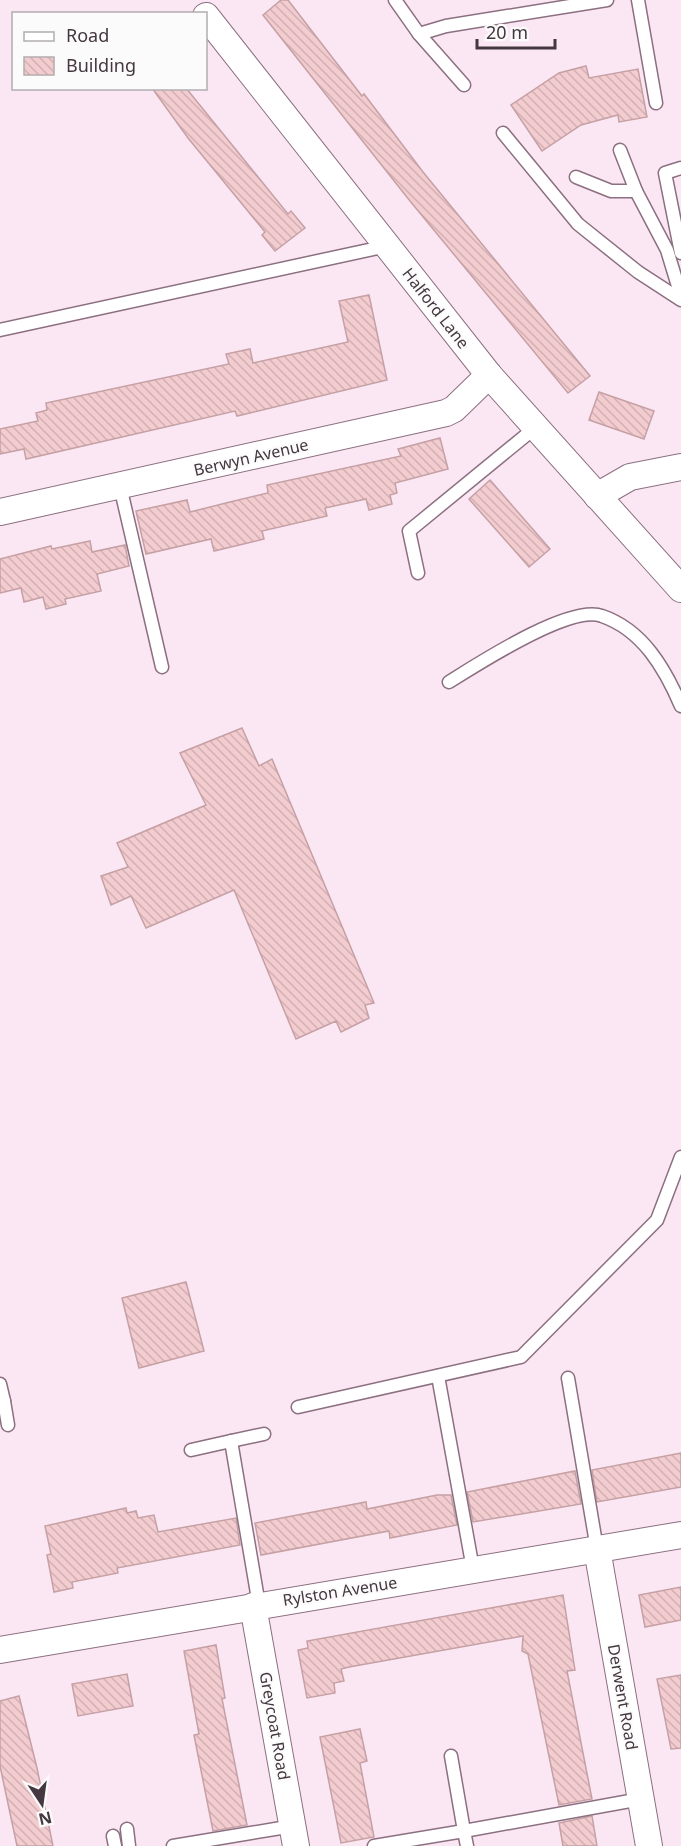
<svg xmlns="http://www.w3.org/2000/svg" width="681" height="1846" font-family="'Noto Sans',sans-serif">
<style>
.building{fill:url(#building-back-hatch);stroke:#c5a0a4;stroke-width:1.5}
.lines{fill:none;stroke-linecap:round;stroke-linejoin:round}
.lane-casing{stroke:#8c6f80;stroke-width:15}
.street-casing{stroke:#8c6f80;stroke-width:28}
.lane{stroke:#fff;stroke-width:12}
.street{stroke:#fff;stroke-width:26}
.labels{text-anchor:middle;stroke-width:4.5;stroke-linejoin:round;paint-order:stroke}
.street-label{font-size:16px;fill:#44373f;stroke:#fbfbfb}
</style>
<defs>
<pattern id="building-back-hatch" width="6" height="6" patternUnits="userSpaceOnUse" patternTransform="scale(1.5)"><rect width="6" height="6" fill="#f3ccd0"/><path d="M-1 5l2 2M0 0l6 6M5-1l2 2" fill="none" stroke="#d2b0b4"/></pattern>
</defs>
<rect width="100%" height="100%" fill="#fbe7f3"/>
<g class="building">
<polygon points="281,0 288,0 362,96 364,94 423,172 590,376 568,393 410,201 263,15"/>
<polygon points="586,66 589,78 638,69 647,117 619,122 618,115 581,125 542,151 511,105 559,73"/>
<polygon points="152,88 186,88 288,214 291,211 305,228 275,251 262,235 265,232 188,138"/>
<polygon points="369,295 387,380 237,416 235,411 26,459 24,449 0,454 0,429 38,421 36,413 47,410 46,403 229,364 226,354 250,349 253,363 348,342 339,301"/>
<polygon points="599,392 654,411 644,439 589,420"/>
<polygon points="440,438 448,469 395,483 397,493 390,495 392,504 369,510 366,499 325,508 327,516 262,531 264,539 214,551 211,539 146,554 136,511 187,500 190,512 230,502 268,493 267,485 401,456 398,449"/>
<polygon points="490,480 550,549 529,567 469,499"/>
<polygon points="90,541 92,552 125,545 129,566 97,574 101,591 65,599 66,604 46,609 43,597 24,602 21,588 0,593 0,559 51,546 52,549"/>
<polygon points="242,728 259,766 272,759 374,1003 365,1005 369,1018 341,1032 336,1021 296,1039 234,890 146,928 131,896 111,905 101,876 128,867 117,843 206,805 180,753"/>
<polygon points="186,1282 204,1351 139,1368 122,1298"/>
<polygon points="681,1453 681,1487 597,1502 592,1470"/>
<polygon points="575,1471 581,1504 473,1522 467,1492"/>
<polygon points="437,1495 451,1495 457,1525 390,1538 389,1531 261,1555 255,1523 366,1502 367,1509"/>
<polygon points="126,1508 127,1513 136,1511 138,1518 154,1515 158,1532 236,1518 240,1545 117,1568 118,1573 72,1582 73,1588 54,1592 47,1555 51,1554 45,1526"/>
<polygon points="681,1587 681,1620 645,1627 639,1595"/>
<polygon points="563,1595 575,1670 567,1671 592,1799 559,1805 528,1654 522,1651 523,1636 349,1667 341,1669 344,1681 334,1683 335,1693 307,1698 298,1650 308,1648 307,1641"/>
<polygon points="216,1645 225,1698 222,1699 247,1825 213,1831 194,1735 199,1734 184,1651"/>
<polygon points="127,1674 133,1706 78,1716 72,1684"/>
<polygon points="681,1675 681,1748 671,1749 657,1679"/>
<polygon points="19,1696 37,1768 53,1846 17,1846 0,1766 0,1701"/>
<polygon points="360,1729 367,1761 360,1763 374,1837 341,1843 320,1737"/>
<polygon points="592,1816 597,1846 563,1846 559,1823"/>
</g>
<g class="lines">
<g class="lane-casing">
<g id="lane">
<polyline points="395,0 419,34 464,85"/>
<polyline points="638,0 656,103"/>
<polyline points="419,34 446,26 607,0"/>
<polyline points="503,133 578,224 638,272 681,300"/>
<polyline points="681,168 665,173 681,253"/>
<polyline points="576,177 611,191 636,191 620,150"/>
<polyline points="636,191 667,250 681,296"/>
<polyline points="0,330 387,246"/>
<polyline points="120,486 162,667"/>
<polyline points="418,573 409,531 536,427"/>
<path d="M449,682C478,664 570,604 602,616C643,630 665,669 681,706"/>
<polyline points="438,1376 473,1569"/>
<polyline points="568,1378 597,1549"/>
<polyline points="0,1384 4,1401 0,1402"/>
<polyline points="4,1401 8,1425"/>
<polyline points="298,1407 521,1357 657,1220 681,1157"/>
<polyline points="231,1441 264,1434"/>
<polyline points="191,1450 231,1441 259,1605"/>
<polyline points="451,1756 464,1831 641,1799"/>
<polyline points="127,1829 129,1846"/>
<polyline points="113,1836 115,1846"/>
<polyline points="173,1846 293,1826"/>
<polyline points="374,1846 464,1831 467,1846"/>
</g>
</g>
<g class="street-casing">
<g id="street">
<polyline points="206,16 489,375 681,589"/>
<polyline points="597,496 630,477 681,467"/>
<polyline points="0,512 446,413 454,409 489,375"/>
<polyline points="597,1549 649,1846"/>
<polyline points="253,1606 296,1846"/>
<polyline points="0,1650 681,1535"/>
</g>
</g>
<use href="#lane" class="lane"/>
<use href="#street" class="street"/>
</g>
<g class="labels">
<g class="street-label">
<text transform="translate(436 308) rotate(52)" y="6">Halford Lane</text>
<text transform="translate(251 457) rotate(-13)" y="6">Berwyn Avenue</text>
<text transform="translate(340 1591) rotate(-9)" y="6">Rylston Avenue</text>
<text transform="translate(623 1697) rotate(80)" y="6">Derwent Road</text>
<text transform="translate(275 1726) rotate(80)" y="6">Greycoat Road</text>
</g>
</g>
<rect x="12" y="12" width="195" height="78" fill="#fbfbfb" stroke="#b2adb0" stroke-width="1.5"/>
<rect x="24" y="32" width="30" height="9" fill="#ffffff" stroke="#b2adb0" stroke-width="1.5"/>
<text x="66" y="42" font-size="18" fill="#44373f">Road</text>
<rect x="24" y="57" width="30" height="18" fill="url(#building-back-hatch)" stroke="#b2adb0" stroke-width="1.5"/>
<text x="66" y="72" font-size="18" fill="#44373f">Building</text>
<g transform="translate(42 1804) rotate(167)" stroke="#fbfbfb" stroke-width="4.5" paint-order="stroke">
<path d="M0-4.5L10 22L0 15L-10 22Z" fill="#44373f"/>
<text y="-9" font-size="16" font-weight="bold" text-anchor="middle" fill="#44373f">N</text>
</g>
<path d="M477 39v9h78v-9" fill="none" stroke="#44373f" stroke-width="3"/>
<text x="486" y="39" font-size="18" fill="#44373f" stroke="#fbfbfb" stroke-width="4.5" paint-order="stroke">20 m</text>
</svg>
